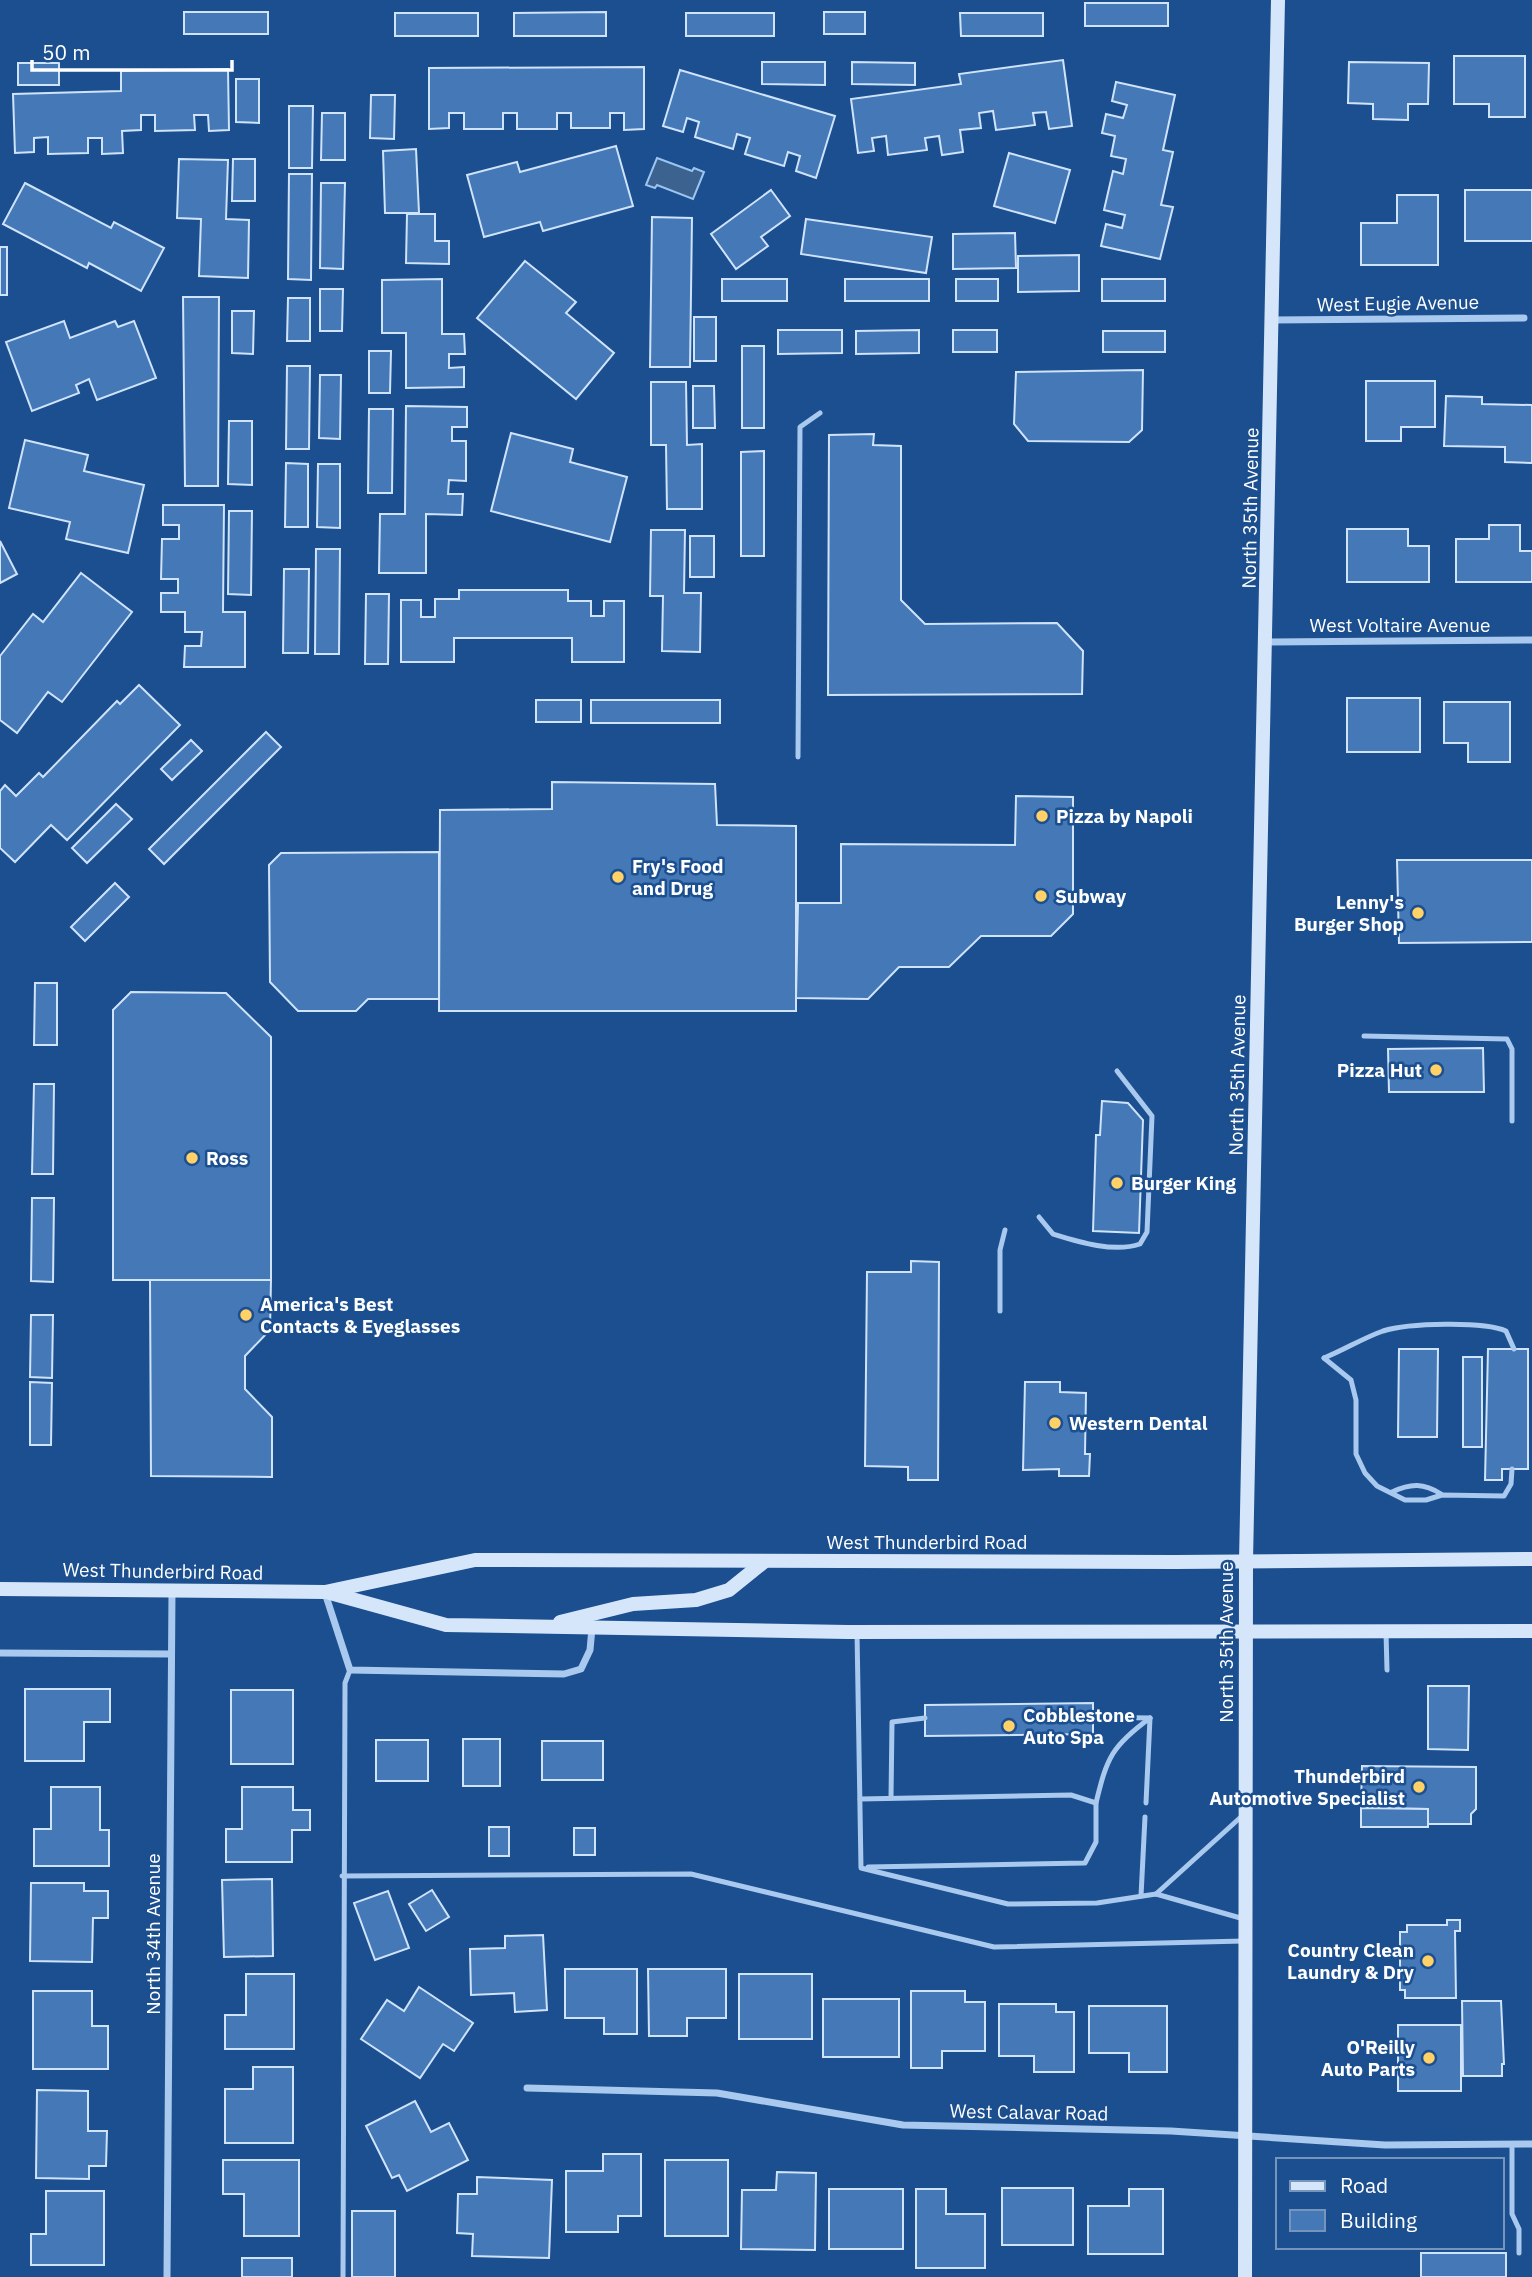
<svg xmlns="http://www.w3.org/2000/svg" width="1532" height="2277" font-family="'IBM Plex Sans',sans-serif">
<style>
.water{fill:#3c6290;stroke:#9cc4f0;stroke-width:2}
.building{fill:#4478b7;stroke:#cfe3fa;stroke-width:2}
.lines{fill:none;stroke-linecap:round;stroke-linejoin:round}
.service{stroke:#a9c9ee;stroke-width:5}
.minor{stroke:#a9c9ee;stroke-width:7}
.secondary{stroke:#d6e6fa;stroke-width:14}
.poi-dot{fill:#ffd166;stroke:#1b4f8f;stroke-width:2.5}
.labels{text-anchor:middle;stroke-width:5;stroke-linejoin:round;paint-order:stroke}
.street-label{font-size:19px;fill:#fff;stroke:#1b4f8f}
.poi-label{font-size:19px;font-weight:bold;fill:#fff;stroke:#1b4f8f;text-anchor:start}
</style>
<rect width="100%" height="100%" fill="#1b4f8f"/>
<polygon class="water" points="657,158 692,171 694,168 704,172 693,199 657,185 655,188 646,185"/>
<g class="building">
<rect x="1085" y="3" width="83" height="23"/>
<rect x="184" y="12" width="84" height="22"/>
<polygon points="606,12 606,36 514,36 514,13"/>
<rect x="824" y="12" width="41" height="22"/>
<rect x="395" y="13" width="83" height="23"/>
<rect x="686" y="13" width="88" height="23"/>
<polygon points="960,13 1043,13 1043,36 961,36"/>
<polygon points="1454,56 1525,56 1525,117 1489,117 1489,104 1454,104"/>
<polygon points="1063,60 1072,126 1049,129 1046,112 1033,113 1035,125 996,130 993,111 979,113 981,128 960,130 963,152 942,155 939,136 925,138 927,150 888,155 886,136 872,138 874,151 858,153 851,99 961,84 959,74"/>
<polygon points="762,62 825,62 825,85 762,84"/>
<polygon points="852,62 915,63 915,85 852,84"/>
<polygon points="1349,62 1429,63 1428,104 1408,104 1408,120 1373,119 1373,104 1348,103"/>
<rect x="18" y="63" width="41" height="22"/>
<polygon points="644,67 644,129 624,130 624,113 610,113 610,128 571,128 571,113 557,113 557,129 517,129 517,113 503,113 503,129 464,129 464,113 449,113 449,128 429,129 429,68"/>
<polygon points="228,69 229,130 209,131 208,115 194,115 195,130 155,131 155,115 141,115 141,130 122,131 123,153 102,154 102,138 88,138 88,153 48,154 48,137 34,138 34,152 15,153 13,94 121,91 121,71"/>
<polygon points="680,70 835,116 816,178 796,171 800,156 788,152 784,166 745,154 750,138 737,134 733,149 695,137 699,122 687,118 683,132 663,126"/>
<polygon points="236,79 259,79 259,123 236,122"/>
<polygon points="1116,82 1175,95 1163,150 1173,152 1161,205 1173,207 1160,259 1101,246 1106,224 1122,228 1125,215 1104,210 1113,171 1123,174 1126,159 1111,156 1115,136 1102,133 1106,114 1123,118 1127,105 1112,101"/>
<polygon points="371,95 395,95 394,139 370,138"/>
<polygon points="289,106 313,106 312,168 289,168"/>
<polygon points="322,113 345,113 345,160 321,160"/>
<polygon points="616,146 633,206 543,231 540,222 484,237 467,175 517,162 520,172"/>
<polygon points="416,149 419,213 385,213 383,151"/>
<polygon points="1009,153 1070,170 1055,223 994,206"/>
<polygon points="179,159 228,160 226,219 249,220 248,278 199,276 201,219 177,218"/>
<polygon points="233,159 255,159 255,201 232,201"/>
<polygon points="289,174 312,174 311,280 288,279"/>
<polygon points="25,183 111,228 114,222 164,248 141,291 89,263 87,268 3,224"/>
<polygon points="321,183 345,183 343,269 320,268"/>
<polygon points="771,190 790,216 761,237 768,246 736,269 711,234"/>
<rect x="1465" y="190" width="67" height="51"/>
<polygon points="1397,195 1438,195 1438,265 1361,265 1361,223 1397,223"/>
<polygon points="407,214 435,214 435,241 449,241 449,264 406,263"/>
<polygon points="652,217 692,218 690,367 650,367"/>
<polygon points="806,219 932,237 926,273 801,254"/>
<polygon points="1015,233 1016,268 953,269 953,234"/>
<rect x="0" y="247" width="7" height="48"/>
<polygon points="1079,255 1079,291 1018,292 1018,256"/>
<polygon points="525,261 576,302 566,313 614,353 576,399 477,318"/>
<polygon points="442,279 442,334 464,334 465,354 449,354 449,368 464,367 464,387 406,388 406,333 382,333 382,280"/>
<rect x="722" y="279" width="65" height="22"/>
<rect x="845" y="279" width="84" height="22"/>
<rect x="956" y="279" width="42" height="22"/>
<rect x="1102" y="279" width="63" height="22"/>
<polygon points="320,289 343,289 342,331 320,331"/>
<polygon points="183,297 219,297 218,486 185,486"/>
<polygon points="288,298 310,298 310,341 287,341"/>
<polygon points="232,311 254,311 253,354 232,353"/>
<rect x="694" y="317" width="22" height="44"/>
<polygon points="64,321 70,338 115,321 118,327 134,321 156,378 97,400 89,379 76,385 79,393 32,411 6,342"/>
<polygon points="778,330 842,330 842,353 778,354"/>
<polygon points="919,330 919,353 856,354 856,331"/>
<rect x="953" y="330" width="44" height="22"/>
<rect x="1103" y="331" width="62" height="21"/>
<rect x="742" y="346" width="22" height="82"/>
<polygon points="369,351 391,351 390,393 369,393"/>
<polygon points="287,366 310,366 309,449 286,449"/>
<polygon points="1143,370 1142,430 1129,442 1028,441 1014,424 1016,372"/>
<polygon points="320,375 341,375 340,439 319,438"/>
<polygon points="1366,381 1435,381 1435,427 1401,427 1401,441 1366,441"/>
<polygon points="651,382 686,382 687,445 702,444 702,509 667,509 666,445 651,445"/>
<polygon points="693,386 714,386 715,428 693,428"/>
<polygon points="1446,396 1482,397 1482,404 1532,405 1532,463 1505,462 1505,447 1444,446"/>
<polygon points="406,406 467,407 467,427 452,427 452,441 466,441 466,481 449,480 448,494 463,494 462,515 426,514 426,573 379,573 380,514 405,514"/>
<polygon points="369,409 393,409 392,493 368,493"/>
<polygon points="229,421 252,421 252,485 228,484"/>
<polygon points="511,433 573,449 570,462 627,477 610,542 491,511"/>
<polygon points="874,434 873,445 901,446 901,600 925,624 1057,623 1083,651 1082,694 828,695 829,435"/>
<polygon points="25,440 88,455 84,471 144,485 128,553 66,539 70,522 9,508"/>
<polygon points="764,451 764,556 741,556 741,452"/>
<polygon points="286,463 308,464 308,527 285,527"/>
<polygon points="318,464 340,464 340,528 317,527"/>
<polygon points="163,505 224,505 223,612 245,612 245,667 184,667 185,646 201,646 202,632 185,632 185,612 161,612 161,593 178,593 178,579 161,579 162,539 179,539 179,525 163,525"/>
<polygon points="229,511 252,511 251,595 228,594"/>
<polygon points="1489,525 1520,525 1520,551 1532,551 1532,582 1456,582 1456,539 1489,539"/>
<polygon points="1347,529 1408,529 1408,546 1429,546 1429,582 1347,582"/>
<polygon points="651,530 685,530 684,593 701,593 700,652 662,651 663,596 650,596"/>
<rect x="690" y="536" width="24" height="41"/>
<polygon points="0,541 17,574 0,583"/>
<polygon points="316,549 340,549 339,654 315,654"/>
<polygon points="284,569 309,569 308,653 283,653"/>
<polygon points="81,573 132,612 62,702 48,692 17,733 0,720 0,656 33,614 43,622"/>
<polygon points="459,590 568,590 568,601 591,601 591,616 604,616 604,601 624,601 624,662 572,662 572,638 454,638 454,662 401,662 401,600 421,600 421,617 435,617 435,599 459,599"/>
<polygon points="366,594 389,594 388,664 365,664"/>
<polygon points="139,685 180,725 67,840 51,825 15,862 0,848 0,791 5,785 16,796 39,773 43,777 117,701 120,704"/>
<rect x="1347" y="698" width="73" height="54"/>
<rect x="536" y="700" width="45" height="22"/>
<rect x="591" y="700" width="129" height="23"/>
<polygon points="1444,702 1510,702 1510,762 1468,762 1468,743 1444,743"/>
<polygon points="266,732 281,747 164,864 149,849"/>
<polygon points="191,740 202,751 172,780 161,769"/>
<polygon points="552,782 715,784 717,825 796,826 796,1011 439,1011 440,810 552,809"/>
<polygon points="1016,796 1073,797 1073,914 1051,936 981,936 949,967 899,967 868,999 796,998 798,903 841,903 841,844 1015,845"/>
<polygon points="116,804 132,819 87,863 72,848"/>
<polygon points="439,852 439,999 368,999 356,1011 298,1011 270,982 269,865 281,853"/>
<polygon points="1397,860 1532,860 1532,942 1399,943"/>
<polygon points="115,883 129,897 85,941 71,927"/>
<polygon points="35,983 57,983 57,1045 34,1045"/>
<polygon points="131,992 226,993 271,1037 271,1280 113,1280 113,1010"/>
<polygon points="1483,1048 1484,1092 1389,1092 1388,1049"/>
<polygon points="34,1084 54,1084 53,1174 32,1174"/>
<polygon points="1102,1101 1128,1103 1143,1120 1139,1233 1093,1231 1096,1135 1100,1135"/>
<polygon points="32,1198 54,1198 53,1282 31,1281"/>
<polygon points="911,1261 939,1262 938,1480 908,1480 908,1467 865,1466 867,1272 911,1272"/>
<polygon points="150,1280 271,1280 270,1330 245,1356 245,1389 272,1417 272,1477 151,1476"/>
<polygon points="31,1315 53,1315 52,1378 30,1377"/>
<polygon points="1399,1349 1438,1349 1437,1437 1398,1437"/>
<polygon points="1488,1349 1528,1349 1528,1469 1502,1469 1502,1480 1485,1480"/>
<rect x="1463" y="1357" width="19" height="90"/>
<polygon points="30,1382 52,1383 51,1445 30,1445"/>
<polygon points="1025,1382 1060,1382 1060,1392 1086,1393 1085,1454 1090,1454 1089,1476 1059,1476 1059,1469 1023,1470"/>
<polygon points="1428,1686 1469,1686 1468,1750 1428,1749"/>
<polygon points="25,1689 110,1689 110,1722 84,1722 84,1761 25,1761"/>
<rect x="231" y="1690" width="62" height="74"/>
<polygon points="1093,1703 1093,1734 925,1736 925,1705"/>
<rect x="463" y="1739" width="37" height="47"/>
<rect x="376" y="1740" width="52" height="41"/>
<rect x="542" y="1741" width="61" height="39"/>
<polygon points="1362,1766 1476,1767 1476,1809 1471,1814 1471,1824 1428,1824 1428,1809 1361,1808"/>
<polygon points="51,1787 100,1787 100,1830 109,1830 109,1866 34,1866 34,1829 51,1829"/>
<polygon points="242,1787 293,1787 293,1810 310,1810 310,1830 292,1830 292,1862 226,1862 226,1829 242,1829"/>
<polygon points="1361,1808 1428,1809 1428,1827 1361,1827"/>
<rect x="489" y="1827" width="20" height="29"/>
<rect x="574" y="1828" width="21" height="27"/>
<polygon points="272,1879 273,1956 224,1957 222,1880"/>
<polygon points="31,1883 84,1883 84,1891 108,1891 108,1918 93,1918 92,1962 30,1961"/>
<polygon points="432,1890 449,1917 426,1931 409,1904"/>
<polygon points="388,1891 409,1948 375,1960 354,1903"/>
<polygon points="1447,1920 1460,1920 1460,1931 1455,1931 1456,1998 1405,1998 1405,1990 1400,1990 1400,1932 1407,1932 1407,1925 1447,1925"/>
<polygon points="543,1935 547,2010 515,2012 514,1993 471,1995 470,1949 505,1948 505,1936"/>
<polygon points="565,1969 637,1969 637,2034 604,2034 604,2018 565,2018"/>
<polygon points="648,1969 726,1969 726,2018 687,2018 687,2036 649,2036"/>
<polygon points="246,1974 294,1974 294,2049 225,2049 225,2015 246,2015"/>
<rect x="739" y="1974" width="73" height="65"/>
<polygon points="419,1987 473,2023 454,2051 443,2044 420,2078 361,2039 387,2000 404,2011"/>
<polygon points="33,1991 92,1991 92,2026 108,2026 108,2069 33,2069"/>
<polygon points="911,1991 965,1991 965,2002 985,2002 985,2051 942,2051 942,2068 911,2068"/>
<rect x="823" y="1999" width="76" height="58"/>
<polygon points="1462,2001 1501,2001 1504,2064 1502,2064 1502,2076 1463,2076"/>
<polygon points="999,2004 1056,2004 1056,2012 1074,2012 1074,2072 1034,2072 1034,2056 999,2056"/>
<polygon points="1089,2006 1167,2006 1167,2072 1129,2072 1129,2053 1089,2053"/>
<rect x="1398" y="2025" width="63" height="66"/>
<polygon points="253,2067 293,2067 293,2143 225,2143 225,2089 253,2089"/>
<polygon points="37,2090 88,2091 88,2131 107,2131 106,2166 89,2166 89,2179 36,2178"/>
<polygon points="415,2101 431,2132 449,2123 468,2160 407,2191 399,2175 392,2178 366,2126"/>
<polygon points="603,2154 641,2154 641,2216 618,2216 618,2232 566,2232 566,2171 603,2171"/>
<polygon points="223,2160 299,2160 299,2236 244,2236 244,2194 223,2194"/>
<rect x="665" y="2160" width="63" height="76"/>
<polygon points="777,2172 816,2173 815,2250 741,2249 742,2190 776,2190"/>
<polygon points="477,2177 552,2180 549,2258 472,2256 473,2234 457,2233 458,2194 477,2194"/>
<rect x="1002" y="2188" width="71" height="57"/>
<rect x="829" y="2189" width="74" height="60"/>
<polygon points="916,2189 946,2189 946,2214 985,2214 985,2268 916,2268"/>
<polygon points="1129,2189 1163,2189 1163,2254 1088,2254 1088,2206 1129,2206"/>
<polygon points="46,2191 104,2191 104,2265 31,2265 31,2234 46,2234"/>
<rect x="352" y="2211" width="43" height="66"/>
<rect x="1421" y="2253" width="85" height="24"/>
<rect x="242" y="2258" width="50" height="19"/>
</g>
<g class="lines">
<g class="service">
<polyline points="798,757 800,427 820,413"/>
<polyline points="1364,1036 1507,1039 1512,1049 1512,1121"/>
<path d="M1039,1217L1053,1234C1079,1242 1114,1253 1140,1244L1147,1232L1152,1116L1117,1071"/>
<polyline points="1000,1311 1000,1250 1005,1230"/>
<polyline points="1324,1358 1351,1380 1356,1400 1356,1454 1365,1473 1377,1486 1405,1500 1426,1500 1442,1495 1504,1496 1511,1484 1512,1469"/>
<path d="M1324,1358C1344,1350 1363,1338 1383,1331C1408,1323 1484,1321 1506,1331L1514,1349"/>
<path d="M1392,1492C1411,1483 1424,1483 1441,1494"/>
<polyline points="857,1632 861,1868 1008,1904 1097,1903 1156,1894 1244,1919"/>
<polyline points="1386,1632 1387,1670"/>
<polyline points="1093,1717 1150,1718"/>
<polyline points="891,1798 892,1722 925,1718"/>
<polyline points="860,1799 1071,1795 1096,1803 1096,1842 1085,1863 868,1867"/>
<path d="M1096,1803C1107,1757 1112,1746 1150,1718"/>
<polyline points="1146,1803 1150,1718"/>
<polyline points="342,1876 691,1874 994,1947 1244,1941"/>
<polyline points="1156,1894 1242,1816"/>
<polyline points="1141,1896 1145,1817"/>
<polyline points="1512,2144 1512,2214 1519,2229 1519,2253"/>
<polyline points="343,2277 345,1683 350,1670"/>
</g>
<g class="minor">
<polyline points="1273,320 1524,318"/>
<polyline points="1267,642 1532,640"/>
<polyline points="325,1593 350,1670 564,1674 581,1669 590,1650 592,1628"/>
<polyline points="0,1653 171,1654"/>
<polyline points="527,2088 717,2093 903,2125 1171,2131 1385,2145 1532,2144"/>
<polyline points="167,2277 172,1591"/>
</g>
<g class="secondary">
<polyline points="0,1589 325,1592 475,1560 494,1560 1175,1562 1532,1559"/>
<polyline points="330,1593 446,1625 848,1632 1532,1631"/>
<polyline points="560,1622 633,1604 696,1600 729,1590 765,1561"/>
<polyline points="1245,2277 1246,1561 1278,0"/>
</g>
</g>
<g class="poi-dot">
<circle cx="1042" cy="816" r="7"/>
<circle cx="618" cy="877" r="7"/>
<circle cx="1041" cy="896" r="7"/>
<circle cx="1418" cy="913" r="7"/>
<circle cx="1436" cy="1070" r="7"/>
<circle cx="192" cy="1158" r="7"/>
<circle cx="1117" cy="1183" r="7"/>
<circle cx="246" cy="1315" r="7"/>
<circle cx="1055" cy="1423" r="7"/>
<circle cx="1009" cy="1726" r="7"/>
<circle cx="1419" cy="1787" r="7"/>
<circle cx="1428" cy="1961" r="7"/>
<circle cx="1429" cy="2058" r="7"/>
</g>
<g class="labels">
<g class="street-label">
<text transform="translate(1398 303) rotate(-1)" y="7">West Eugie Avenue</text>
<text transform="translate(1250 508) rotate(-89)" y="7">North 35th Avenue</text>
<text x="1400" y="632">West Voltaire Avenue</text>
<text transform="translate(1237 1075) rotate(-89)" y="7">North 35th Avenue</text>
<text x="927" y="1549">West Thunderbird Road</text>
<text transform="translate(163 1571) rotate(1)" y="7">West Thunderbird Road</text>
<text transform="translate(1226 1642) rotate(-90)" y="7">North 35th Avenue</text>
<text transform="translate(153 1934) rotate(-90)" y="7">North 34th Avenue</text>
<text transform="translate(1029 2112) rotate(1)" y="7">West Calavar Road</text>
</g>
<g class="poi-label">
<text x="1056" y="823">Pizza by Napoli</text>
<text x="632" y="873">Fry's Food<tspan x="632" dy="22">and Drug</tspan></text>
<text x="1055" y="903">Subway</text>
<text x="1404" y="909" text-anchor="end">Lenny's<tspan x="1404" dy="22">Burger Shop</tspan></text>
<text x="1422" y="1077" text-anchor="end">Pizza Hut</text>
<text x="206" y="1165">Ross</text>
<text x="1131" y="1190">Burger King</text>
<text x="260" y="1311">America's Best<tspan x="260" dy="22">Contacts &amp; Eyeglasses</tspan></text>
<text x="1069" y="1430">Western Dental</text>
<text x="1023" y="1722">Cobblestone<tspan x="1023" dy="22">Auto Spa</tspan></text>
<text x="1405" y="1783" text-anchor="end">Thunderbird<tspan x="1405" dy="22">Automotive Specialist</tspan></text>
<text x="1414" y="1957" text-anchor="end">Country Clean<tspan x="1414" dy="22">Laundry &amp; Dry</tspan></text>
<text x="1415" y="2054" text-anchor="end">O'Reilly<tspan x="1415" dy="22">Auto Parts</tspan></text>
</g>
</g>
<rect x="1276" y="2158" width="228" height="91" fill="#1b4f8f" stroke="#7695bc" stroke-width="2"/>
<rect x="1290" y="2181" width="35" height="10" fill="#d6e6fa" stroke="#7695bc" stroke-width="2"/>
<text x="1340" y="2193" font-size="21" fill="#ffffff">Road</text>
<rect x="1290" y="2210" width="35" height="21" fill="#4478b7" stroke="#7695bc" stroke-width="2"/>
<text x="1340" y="2228" font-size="21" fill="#ffffff">Building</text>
<path d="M32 60v10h200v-10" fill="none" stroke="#ffffff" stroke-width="3.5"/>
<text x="42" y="60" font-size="21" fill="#ffffff" stroke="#1b4f8f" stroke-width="5" paint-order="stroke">50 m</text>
</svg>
